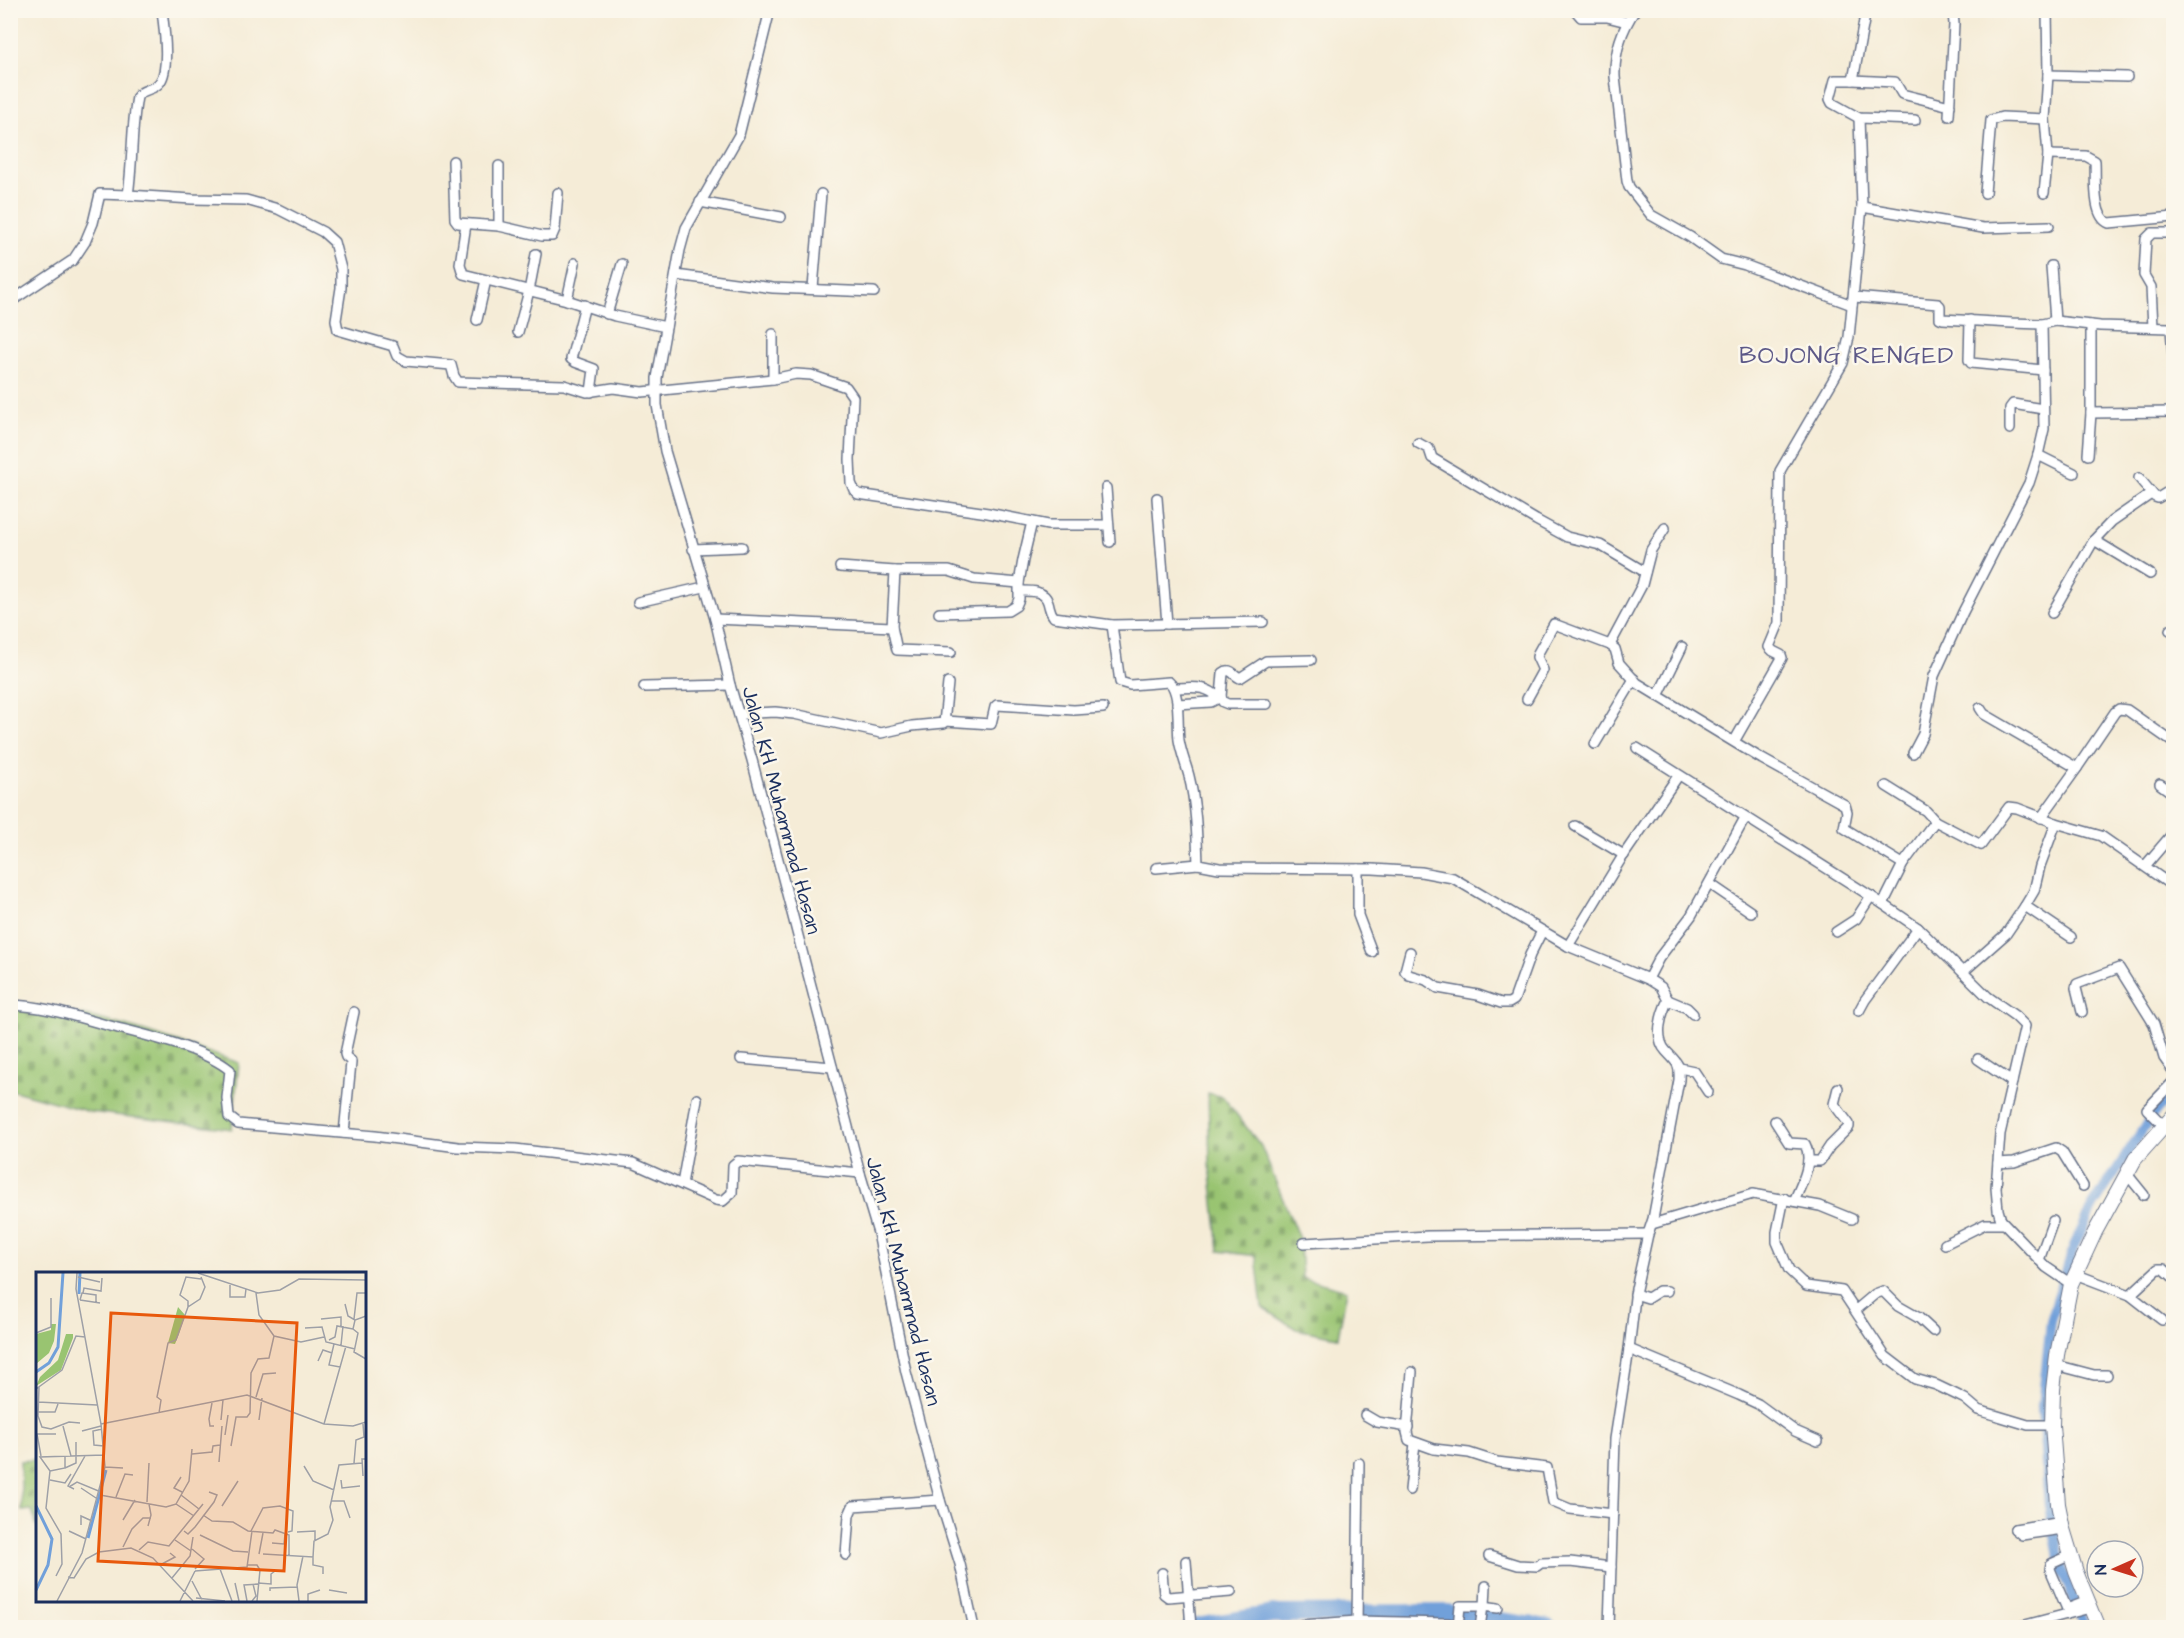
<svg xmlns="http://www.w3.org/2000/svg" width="2184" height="1638" font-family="'Architects Daughter',sans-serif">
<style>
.cemetery{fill:url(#cemetery-stones);stroke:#5a7a68;stroke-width:1.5}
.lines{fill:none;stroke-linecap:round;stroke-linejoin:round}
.canal{stroke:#71a0da;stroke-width:10}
.river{stroke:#71a0da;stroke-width:18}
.street-casing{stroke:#677188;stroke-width:12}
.secondary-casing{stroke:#677188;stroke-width:16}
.primary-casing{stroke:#677188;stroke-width:18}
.street{stroke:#fff;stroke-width:9}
.secondary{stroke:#fff;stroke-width:14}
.primary{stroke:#fff;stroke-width:15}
.labels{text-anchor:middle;stroke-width:5;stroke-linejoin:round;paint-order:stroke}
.street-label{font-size:21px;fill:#1b2f5e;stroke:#fbf7ec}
.quarter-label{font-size:24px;letter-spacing:1.5px;fill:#5c5887;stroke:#fbf7ec}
.inset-river{fill:none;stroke:#71a0da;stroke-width:3}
.inset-road{fill:none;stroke:#9ea0a7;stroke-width:1.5}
.view{fill:#e8590c;fill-opacity:0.15;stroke:#e8590c;stroke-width:3}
.inset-edge{fill:none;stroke:#1b2f5e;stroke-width:3}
</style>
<defs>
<pattern id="cemetery-stones" width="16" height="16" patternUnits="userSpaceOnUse" patternTransform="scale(1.5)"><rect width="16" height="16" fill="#99c471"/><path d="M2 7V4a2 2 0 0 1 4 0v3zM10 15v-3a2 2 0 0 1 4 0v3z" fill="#7ca060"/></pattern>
</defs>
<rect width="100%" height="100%" fill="#fbf7ec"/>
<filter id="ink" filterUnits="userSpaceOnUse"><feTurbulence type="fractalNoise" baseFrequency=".0167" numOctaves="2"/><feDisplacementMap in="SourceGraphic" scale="12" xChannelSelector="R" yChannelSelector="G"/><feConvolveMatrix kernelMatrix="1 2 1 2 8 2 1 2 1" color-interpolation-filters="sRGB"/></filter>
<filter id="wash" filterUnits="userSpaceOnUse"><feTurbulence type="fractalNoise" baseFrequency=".008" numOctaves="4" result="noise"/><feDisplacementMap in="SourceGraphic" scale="24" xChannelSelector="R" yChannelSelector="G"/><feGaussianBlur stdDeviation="1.35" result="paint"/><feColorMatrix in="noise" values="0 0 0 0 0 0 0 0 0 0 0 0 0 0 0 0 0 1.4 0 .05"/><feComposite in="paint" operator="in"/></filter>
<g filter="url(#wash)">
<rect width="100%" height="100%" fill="#f5ecd7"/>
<g class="cemetery">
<path d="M11,1002C90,1012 163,1036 239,1063L232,1129L90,1112L11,1090Z"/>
<polygon points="1208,1093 1223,1097 1261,1146 1300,1241 1302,1278 1347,1290 1338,1337 1296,1329 1262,1307 1256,1256 1219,1251 1210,1164"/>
<polygon points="37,1460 38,1460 37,1527 32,1510 22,1511 20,1461"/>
</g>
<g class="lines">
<polyline class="canal" points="2085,1628 2062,1570 2049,1506 2042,1407 2051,1321 2074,1246 2093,1206 2155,1111 2174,1092"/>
<polyline class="river" points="1190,1628 1273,1614 1446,1613 1548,1628"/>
</g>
</g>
<g filter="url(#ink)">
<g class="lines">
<g class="street-casing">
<g id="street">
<polyline points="770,10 739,135 686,228 680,250 657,378 657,405 665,451 715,619 730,685 752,760 860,1173 878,1233 906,1372 940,1500 960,1564 974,1628"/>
<polyline points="1575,10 1581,17 1607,17 1627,22"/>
<path d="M1635,10C1621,31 1614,52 1615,77L1627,181L1629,187L1651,215L1690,237L1721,259L1745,265L1852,305"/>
<polyline points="1866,10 1854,75 1852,80 1835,80 1830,99 1832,103 1859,118 1915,120"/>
<polyline points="2048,75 2127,77"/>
<polyline points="1852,80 1895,82 1902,94 1950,106"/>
<polyline points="1949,116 1954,24 1953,12 1949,10"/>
<path d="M2048,155L2086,156L2095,161C2096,177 2092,217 2109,223L2174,217"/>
<polyline points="453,161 455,219 458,223 499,226 542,236 552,236 555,229 558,193"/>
<polyline points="1985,193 1991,120 2002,117 2045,119"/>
<polyline points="2044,193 2048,155 2045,119 2048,75 2047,10"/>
<polyline points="128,195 192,199 246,200 278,209 323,232 334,242 341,269 341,288 336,320 338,330 393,346 397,356 406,361 451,365 454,376 458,382 564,385 587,392 613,388 642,392 773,379 796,374 811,375 846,387 853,397 850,459 851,483 854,490 858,494 988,513 1048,525 1108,525"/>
<polyline points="700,202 781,217"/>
<polyline points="1862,207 1983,228 2049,226"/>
<polyline points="466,224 460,264 463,274 567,300 615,316 666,327"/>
<polyline points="499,226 499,166"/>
<polyline points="2172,233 2174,258"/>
<polyline points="2051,266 2055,321"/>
<polyline points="676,275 773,288 874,292"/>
<polyline points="813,288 821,194"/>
<polyline points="1854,297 1938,304 1940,306 1940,318 1943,319 2012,323 2042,324 2055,321 2100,326 2170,328 2171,329 2174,368"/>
<polyline points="567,300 575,263"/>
<path d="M10,302L73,260L85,242L93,223L100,194L128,195C133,162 131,129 137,97C142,88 154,91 160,82C170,68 164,28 162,10"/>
<polyline points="585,305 571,359 575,362 594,369 591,392"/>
<polyline points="607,314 622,264"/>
<polyline points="477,320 486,280"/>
<polyline points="1970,320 1969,360 1971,363 2043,370"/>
<polyline points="2153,327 2151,287 2144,275 2146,239 2152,233 2174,233"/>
<polyline points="518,332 529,291 536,254"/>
<polyline points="773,379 773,334"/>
<polyline points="2091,413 2174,412"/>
<polyline points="2010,429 2010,408 2013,404 2043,409"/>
<polyline points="1418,443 1429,449 1432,458 1536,520 1567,537 1600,545 1645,572"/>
<polyline points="2038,455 2074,473"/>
<polyline points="2088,455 2091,413 2091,325"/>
<polyline points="2139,478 2155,497 2158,498 2174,488"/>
<polyline points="1106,488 1110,542"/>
<polyline points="1157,498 1167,624"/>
<polyline points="2094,540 2150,574"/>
<polyline points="693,549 742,547"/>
<polyline points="840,567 895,571 949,571 974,579 1019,583"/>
<polyline points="895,571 892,627 897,650 951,652"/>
<path d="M1020,591C1030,591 1044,590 1048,602C1050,608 1049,611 1054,617L1112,625L1263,622"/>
<polyline points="638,602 704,587"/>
<polyline points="939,613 1008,611 1016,606 1019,599 1019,583 1023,560 1032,522"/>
<polyline points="2052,613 2094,540 2112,521 2151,494"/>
<polyline points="715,619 892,627"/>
<path d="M1112,625L1120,682L1130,685L1169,682C1181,692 1177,725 1179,740C1181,753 1186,764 1189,776C1196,804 1197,835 1198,864"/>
<polyline points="2170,630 2174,632"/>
<polyline points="1610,645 1642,585 1651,550 1665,528"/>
<polyline points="644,687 730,685"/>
<path d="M1174,688C1192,688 1205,684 1219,698"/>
<polyline points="1658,696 1682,647"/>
<polyline points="1221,697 1223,702 1228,704 1267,704"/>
<polyline points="1527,699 1543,670 1537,657 1538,653 1554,624 1610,645 1615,649 1619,663 1637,683 1762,759 1845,805 1847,812 1844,828 1903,864 1883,904"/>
<path d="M1177,704L1211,702L1221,697L1223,673C1231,667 1233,675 1240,678L1266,661L1311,660"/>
<polyline points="1980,708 1984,714 2077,768"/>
<polyline points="739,714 775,712 794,714 881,733 912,726 944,723 948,683"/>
<polyline points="945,721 991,724 995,707 997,705 1074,710 1103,708"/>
<polyline points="1735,740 1782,658 1781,655 1773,651 1769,647 1779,623 1780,471 1843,363 1849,337 1862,207 1859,118"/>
<polyline points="1595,744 1634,679"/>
<polyline points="1637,748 1883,904 1918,928 1988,997 2015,1016 2025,1026 2000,1134 1996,1188 1998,1210 2001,1220 2046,1267 2071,1284"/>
<polyline points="1913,753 1923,734 1934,676 1963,612 2029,483 2038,455 2044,429 2042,324"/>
<polyline points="2160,784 2174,794"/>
<polyline points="1886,786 1926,811 1935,821 1903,864"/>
<polyline points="2041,818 2077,768 2115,712 2119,709 2127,710 2174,743"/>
<polyline points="1935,821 1981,845 2009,807 2017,808 2056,823 2101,836 2174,887"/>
<polyline points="1575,826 1624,855"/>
<polyline points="2145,866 2174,832"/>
<path d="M1156,868L1198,864L1219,868L1373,869L1421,872L1453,878L1568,946L1648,979L1661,987L1668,1000C1661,1014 1654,1038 1666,1051C1677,1063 1680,1063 1679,1080L1653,1219L1648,1234L1636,1289L1629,1349L1615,1439L1609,1628"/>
<polyline points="1358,869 1358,915 1372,952"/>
<polyline points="1710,884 1751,912"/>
<polyline points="2025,906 2071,937"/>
<polyline points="1836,932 1856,919 1871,896"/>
<polyline points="1568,946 1621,859 1678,776"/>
<polyline points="1410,952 1405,971 1409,975 1426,980 1438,988 1478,995 1501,1003 1509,1003 1514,1000 1530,955 1542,931"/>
<polyline points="1963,972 2006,934 2025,906 2034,891 2040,866 2056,823"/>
<polyline points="1648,979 1659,958 1691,916 1745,818"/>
<polyline points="1668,1000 1687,1008 1693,1014"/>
<path d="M10,1005C47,1006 79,1018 114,1027C148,1036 203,1048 230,1070L227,1098L229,1117L238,1124L375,1136L458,1147L515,1149L633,1163L716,1200L723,1201L732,1193L733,1165L738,1161L860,1173"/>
<polyline points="1859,1011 1865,1000 1918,928"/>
<polyline points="2082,1012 2076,988 2077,984 2119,968 2154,1024 2164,1058 2174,1072"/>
<polyline points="741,1059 832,1067"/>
<polyline points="1978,1059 2012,1082"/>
<polyline points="1680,1068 1694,1071 1708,1092"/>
<path d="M1775,1121L1789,1143L1805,1144C1814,1162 1801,1185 1794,1201"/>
<polyline points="2164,1126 2147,1109 2174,1081"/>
<polyline points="344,1133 351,1063 351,1061 346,1057 345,1054 354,1012"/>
<polyline points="1808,1161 1820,1161 1830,1146 1849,1127 1849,1124 1834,1104 1838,1088"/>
<polyline points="1998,1163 2014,1162 2056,1148 2062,1152 2083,1186"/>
<polyline points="2127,1174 2144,1195"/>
<polyline points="682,1184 697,1099"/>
<polyline points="1784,1198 1777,1232 1777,1242 1789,1270 1806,1286 1842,1291 1885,1356 1915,1379 1936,1385 1957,1395 1965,1399 1978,1410 2028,1425 2052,1425"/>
<polyline points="1652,1224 1753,1194 1820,1206 1852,1219"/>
<polyline points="1304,1243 1428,1236 1648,1234"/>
<polyline points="1945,1244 1985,1224 2004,1224"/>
<polyline points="2039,1260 2053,1221"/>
<polyline points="2075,1274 2130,1295 2162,1320"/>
<polyline points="1635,1294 1648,1298 1659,1291 1667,1291"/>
<polyline points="2130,1295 2158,1269 2164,1269 2174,1278"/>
<polyline points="1856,1310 1875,1294 1883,1291 1898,1306 1919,1318 1933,1331"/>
<polyline points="1629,1349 1739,1395 1758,1404 1795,1431 1818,1441"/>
<polyline points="2056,1365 2094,1375 2107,1375"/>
<polyline points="1412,1372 1407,1432 1409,1440 1434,1449 1469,1453 1497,1462 1547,1468 1553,1502 1570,1509 1613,1514"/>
<polyline points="1365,1415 1377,1422 1408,1427"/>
<polyline points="1410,1490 1415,1443"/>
<polyline points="2015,1529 2022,1535 2063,1529"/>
<polyline points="2015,1529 2062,1521"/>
<polyline points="846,1555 849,1515 853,1506 940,1500"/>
<polyline points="2071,1555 2051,1564 2050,1569 2067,1609 2088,1601"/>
<polyline points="1489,1556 1518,1565 1537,1566 1541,1563 1570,1562 1611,1567"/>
<polyline points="1186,1561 1191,1628"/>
<polyline points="1162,1573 1164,1594 1168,1597 1231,1592"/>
<polyline points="1485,1606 1486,1586"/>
<polyline points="1357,1624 1359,1463"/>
<polyline points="1458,1627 1460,1606 1483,1606"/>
<polyline points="1480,1628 1483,1606 1498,1608"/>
<polyline points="2014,1628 2090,1608"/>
</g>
</g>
<g class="secondary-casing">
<polyline id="secondary" points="2099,1628 2076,1572 2063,1529 2058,1504 2052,1425 2053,1390 2057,1355 2071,1284 2095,1232 2135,1159 2174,1115"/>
</g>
<g class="primary-casing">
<polyline id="primary" points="1302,1628 1357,1624 1446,1626 1459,1628"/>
</g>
<use href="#street" class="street"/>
<use href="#secondary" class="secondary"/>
<use href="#primary" class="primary"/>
</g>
</g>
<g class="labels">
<g class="street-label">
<text transform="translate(782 810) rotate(75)" y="7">Jalan KH Muhammad Hasan</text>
<text transform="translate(904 1281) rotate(76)" y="7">Jalan KH Muhammad Hasan</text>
</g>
<g class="quarter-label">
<text x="1847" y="363">BOJONG RENGED</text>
</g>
</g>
<g transform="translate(36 1272)">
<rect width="330" height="330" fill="#f5ecd7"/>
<path d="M15,52H20L18,69L13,81L0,92V62L15,58ZM30,62H37V66L25,98L0,114L4,105L22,88Z" fill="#99c471"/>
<path d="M142,35L149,43L143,62L139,72L132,71Z" fill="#99c471"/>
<path class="inset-river" d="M43,22L44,1M0,100L13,91L22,75L27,1M0,234L16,267L12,293L0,318M52,266L70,198"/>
<path class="inset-road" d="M162,1L222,21L244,18L263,7L330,8M42,5L64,10M194,11V25H209L210,17M47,21L48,16L65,19L66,6M220,21L223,43L238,64L265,70L288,65M44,28L46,21L60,23V31M44,28L64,31M309,32L312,44L319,48M152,35V29L144,23L150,5L165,7M330,44L319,48L317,57L322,61L318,80L330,87M285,47L305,45V54M318,47L321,21H330M269,56L286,55L290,70L319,77M0,61L15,55V26M293,68L299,65L301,54L317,57M298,72L293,93L304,95M305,73L307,54M282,89L287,78L296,81M3,115L2,144L6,155L15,157L33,150L44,151M0,117L26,98L40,64L49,65M220,125L227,102L240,101M2,130L61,133M176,131L173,147L174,154H178M2,140H19L22,132M123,141L125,128L121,125L132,71L140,68L152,35L164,27L169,15L165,5M185,148L187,128M223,148L226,126M65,152L211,123L288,152L317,154L330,150M288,152L310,74M27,154L35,184M66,157L57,159L58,173L68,174M46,159L65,154M189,163L192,143M195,174L200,145H211L214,141L215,101L222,87L233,86L238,64M156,182L176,180L177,174L184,173M5,184L1,162H20M183,190L186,154M318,191L320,168L328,165L327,152M268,194L277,209L298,218M69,195L87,196M29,196L40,191V170M14,199L29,196V185M327,204L326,187H330M145,205L138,216L146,220M14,208L29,211L35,202M305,208L306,216L324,214M33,215L41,210L65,220M45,216L60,226M38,217L32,214L49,184M64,223L130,235L140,232L158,244M145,223L163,237M80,225L89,202L97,203M296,229H308L314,246M111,230L113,191M140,232L153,209L156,177M186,234L202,209M167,243L176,249L197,250L212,259L237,261L239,258L253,263V283M87,248L99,228M45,253V244L56,249M112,254L115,243L113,232M33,259L50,267M148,259L152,262L159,255L178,230L181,223L173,220M215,259L227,236L244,234L257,239L256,259L252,260M261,260L279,259V269M164,263L197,279L212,280M139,268L155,279M236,271L248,272L249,262M87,275L96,257L107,246H115M156,277L168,287L159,297M103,278L112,270L133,274L167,232M223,282L227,261M227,282L277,285L278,269L292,262L297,248L294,235L303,193L326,191M277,285V293L287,295V302M124,293L139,285L134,281M211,293H221L224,298L221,329M184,297L196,329M159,299L211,295L216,259M20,304L26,292L25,262L10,236L14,199L4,185L68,183M32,305L38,306L50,287L63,280L95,276L117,286L157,329M136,306L154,284L157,265M156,309L166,328M199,311L203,329M222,311L235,312V302L239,299M293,318L311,321M234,319V316L261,315M160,326L189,329M21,329L46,281L69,195L65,152L40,17L41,1M144,329L159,299M211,329L208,313L222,312M216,329L220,324L217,312M263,329L261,313L267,284M272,329V322L284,318"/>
<path class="view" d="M75,41L261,51L248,299L62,289Z"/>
<rect width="330" height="330" class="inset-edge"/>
</g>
<rect width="2184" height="1638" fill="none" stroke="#fbf7ec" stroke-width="36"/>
<g transform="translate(2115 1569) rotate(267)"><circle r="28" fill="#fbf7ec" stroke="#a1a7b3" stroke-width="1.5"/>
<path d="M0-4.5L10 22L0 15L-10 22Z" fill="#c8321e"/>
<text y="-9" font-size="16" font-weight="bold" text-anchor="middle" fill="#1b2f5e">N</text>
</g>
</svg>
